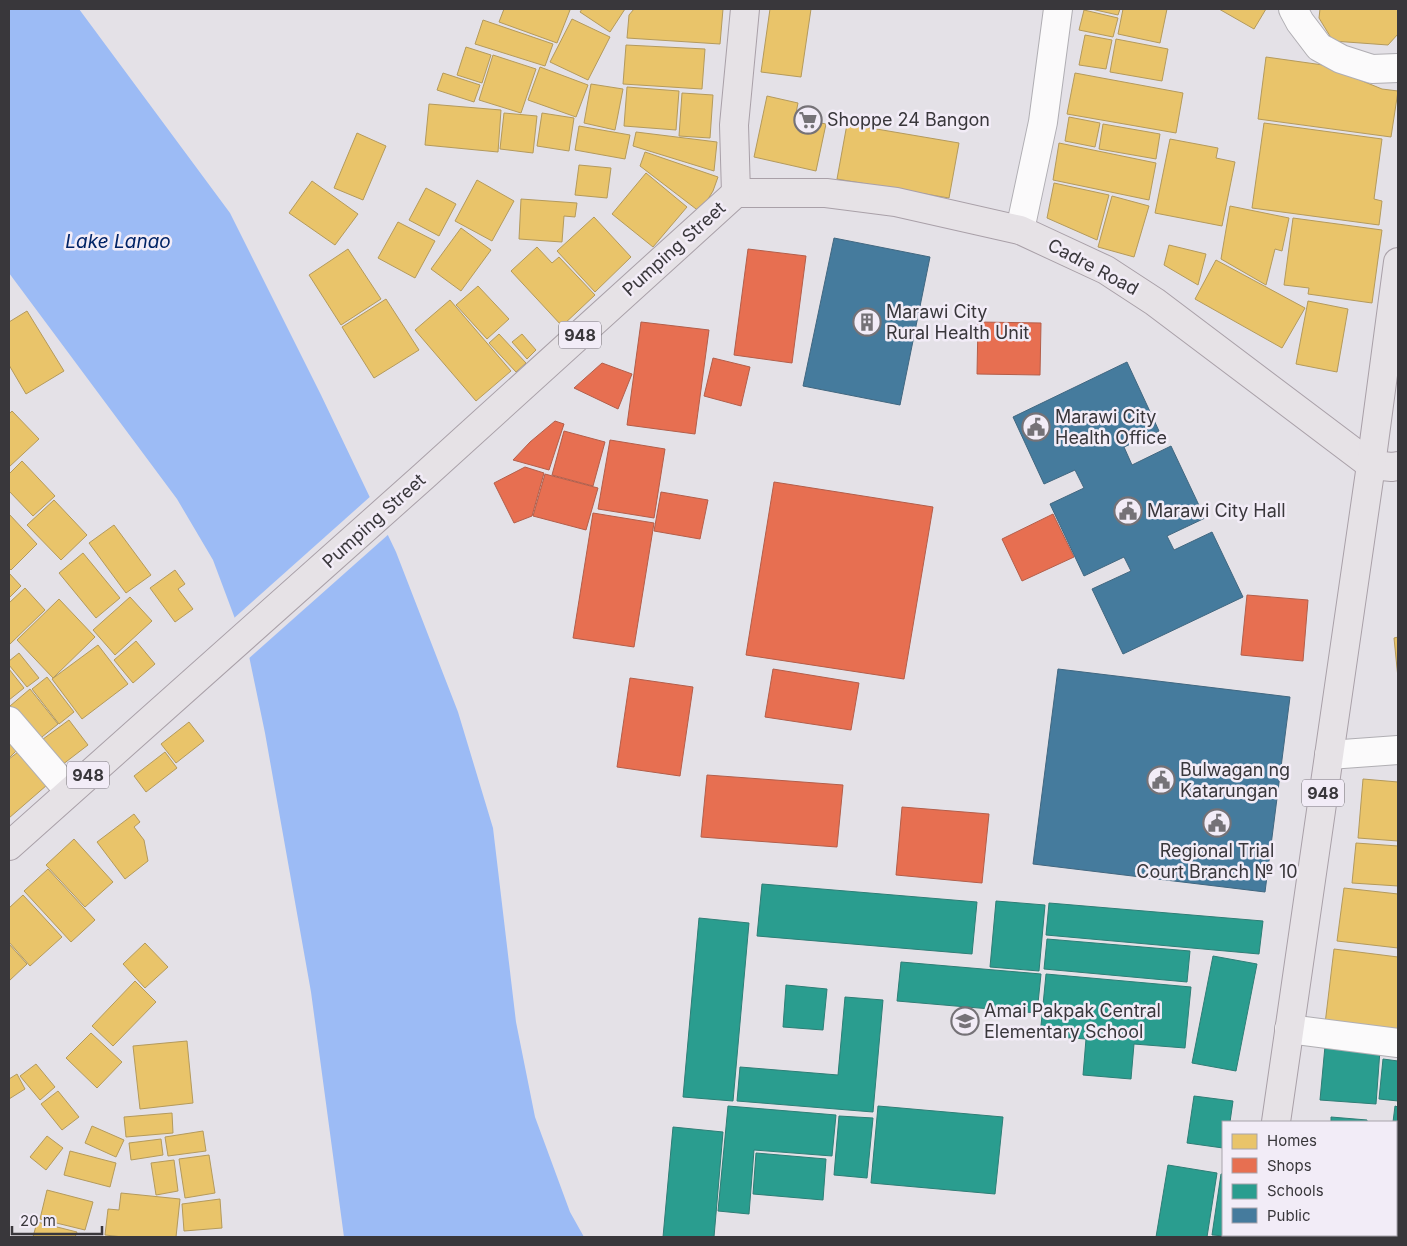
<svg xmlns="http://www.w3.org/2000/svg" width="1407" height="1246" font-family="Inter,sans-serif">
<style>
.water{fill:#9cbbf5}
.pier{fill:#e4e1e7}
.homes{fill:#e9c46a;stroke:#b49a5c}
.shops{fill:#e76f51;stroke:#b35e4a}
.schools{fill:#2a9d8f;stroke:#2e7e76}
.public{fill:#457b9d;stroke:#416780}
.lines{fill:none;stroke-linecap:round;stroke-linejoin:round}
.minor-casing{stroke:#b0aeb3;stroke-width:30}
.major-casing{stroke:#a9a0a8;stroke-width:30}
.minor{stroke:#fbfafb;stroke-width:28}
.major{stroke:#e6e2e6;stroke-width:28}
.labels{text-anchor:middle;stroke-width:5;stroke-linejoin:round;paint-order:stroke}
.shield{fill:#f2ecf7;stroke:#706d73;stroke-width:1}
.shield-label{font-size:16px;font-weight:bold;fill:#39373b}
.poi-label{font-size:18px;fill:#39373b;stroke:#f2ecf7;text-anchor:start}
.street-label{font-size:18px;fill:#39373b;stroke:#f2ecf7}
.water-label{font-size:19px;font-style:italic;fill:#002366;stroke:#f2ecf7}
</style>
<rect width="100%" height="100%" fill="#e4e1e7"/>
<polygon class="water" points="9,9 79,9 230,213 321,395 396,552 458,712 493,828 516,1022 535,1117 570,1212 584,1237 344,1237 311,992 265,733 249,656 213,560 177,499 9,273"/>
<polygon class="pier" points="372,495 390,533 247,660 233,619"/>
<g class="homes">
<polygon points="504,9 566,9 570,10 557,43 499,22"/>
<polygon points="582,9 625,9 610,32 580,12"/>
<polygon points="634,9 723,9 720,44 627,38 629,15"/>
<polygon points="770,9 811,9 801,77 761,72"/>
<polygon points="1091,9 1120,9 1118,15"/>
<polygon points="1123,9 1167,9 1160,43 1118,34"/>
<polygon points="1219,9 1266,9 1254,29"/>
<polygon points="1320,9 1398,9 1398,34 1388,45 1333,41 1319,18"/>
<polygon points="1084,10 1118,18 1113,37 1079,30"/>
<polygon points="572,19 610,37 588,80 550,62"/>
<polygon points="483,20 553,44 545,66 475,44"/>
<polygon points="1085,35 1112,40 1106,69 1079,65"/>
<polygon points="1116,39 1168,49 1162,81 1110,72"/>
<polygon points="626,45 705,49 702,89 623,84"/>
<polygon points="466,47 491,55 482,83 457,75"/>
<polygon points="493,55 536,69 521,113 479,100"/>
<polygon points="1266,57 1323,65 1382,89 1398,91 1391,137 1258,119"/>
<polygon points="540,67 588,85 576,117 528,100"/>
<polygon points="443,73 480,85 474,102 437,90"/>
<polygon points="1075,73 1183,93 1176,133 1067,114"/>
<polygon points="591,84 623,89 615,130 584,123"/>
<polygon points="627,87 679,91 676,130 624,126"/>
<polygon points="682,93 713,95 710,138 679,136"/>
<polygon points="767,96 798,103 795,118 826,124 816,171 754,157"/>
<polygon points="429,104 501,110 498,152 425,145"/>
<polygon points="504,113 537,116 533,153 500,149"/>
<polygon points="542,113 574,118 569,151 537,146"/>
<polygon points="1069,117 1100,123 1095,147 1065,141"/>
<polygon points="1264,123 1382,139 1374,199 1382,201 1379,225 1252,208"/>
<polygon points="847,124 959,143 949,198 837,179"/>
<polygon points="1103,124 1160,134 1156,159 1099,149"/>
<polygon points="579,126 630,135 625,159 575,150"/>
<polygon points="636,132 717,142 714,171 633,146"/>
<polygon points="357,133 386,146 363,200 334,188"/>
<polygon points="1170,139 1218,148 1216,158 1235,162 1222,226 1155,213"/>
<polygon points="1059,143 1156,163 1149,200 1053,180"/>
<polygon points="645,152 718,177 713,191 700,212 640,166"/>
<polygon points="579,165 611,168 607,198 575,195"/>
<polygon points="646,173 687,207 653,247 612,214"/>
<polygon points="477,180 514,201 492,241 455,221"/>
<polygon points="312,181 358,214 335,245 289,213"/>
<polygon points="1054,183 1109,195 1097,240 1047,218"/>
<polygon points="426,188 456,204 439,236 409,220"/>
<polygon points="1112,196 1149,206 1134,257 1098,247"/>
<polygon points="521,199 577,203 575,217 564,216 562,242 519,239"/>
<polygon points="1230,206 1289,218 1282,251 1275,249 1266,285 1221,259"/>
<polygon points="594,217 631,257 595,292 557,251"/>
<polygon points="1293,218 1382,230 1372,303 1308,294 1309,288 1284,285"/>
<polygon points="398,222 435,241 415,278 378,258"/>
<polygon points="461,228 491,250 461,291 431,269"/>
<polygon points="1169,245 1206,254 1198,285 1164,265"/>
<polygon points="537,247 552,263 559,257 595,295 562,326 511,271"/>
<polygon points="348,249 381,299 341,325 309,275"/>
<polygon points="1216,260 1305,308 1282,348 1195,299"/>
<polygon points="478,286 509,319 487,339 456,305"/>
<polygon points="386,299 419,350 374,378 342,327"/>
<polygon points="450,300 511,371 476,401 415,330"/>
<polygon points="1308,301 1348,309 1337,372 1296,364"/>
<polygon points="27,311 64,371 26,394 9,365 9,322"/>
<polygon points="499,334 526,363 516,372 489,343"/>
<polygon points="522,334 536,350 527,359 512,342"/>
<polygon points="12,411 39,439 9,467 9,414"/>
<polygon points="22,461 55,496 33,516 9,491 9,474"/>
<polygon points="54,500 87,535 61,560 27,525"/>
<polygon points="9,514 37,544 11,570 9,568"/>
<polygon points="114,525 151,575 126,593 89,543"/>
<polygon points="83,553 120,598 96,618 59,573"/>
<polygon points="175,570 185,584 178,589 193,609 175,622 150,588"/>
<polygon points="9,573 21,586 9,598"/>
<polygon points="25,588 45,610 9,645 9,603"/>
<polygon points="130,597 152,621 115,655 93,630"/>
<polygon points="59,599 95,637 53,678 17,640"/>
<polygon points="1398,637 1398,678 1394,638"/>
<polygon points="136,641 155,664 133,683 114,660"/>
<polygon points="98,645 128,684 82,719 52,679"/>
<polygon points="19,653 39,678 27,687 9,665 9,661"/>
<polygon points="9,669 24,688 9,700"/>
<polygon points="47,677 74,712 59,724 32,689"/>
<polygon points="30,689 58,724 37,741 10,706"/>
<polygon points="69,720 88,745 58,768 39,742"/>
<polygon points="189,722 204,741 176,763 161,744"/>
<polygon points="9,740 17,750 9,758"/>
<polygon points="18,752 47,785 9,818 9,759"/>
<polygon points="165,752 177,768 146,792 134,776"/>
<polygon points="1363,779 1398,782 1398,841 1358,838"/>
<polygon points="134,814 140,822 134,827 144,840 148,861 125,879 97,842"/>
<polygon points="74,839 113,882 85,907 46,865"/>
<polygon points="1356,843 1398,846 1398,886 1352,883"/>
<polygon points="48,869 95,920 71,942 24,891"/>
<polygon points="1344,888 1398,894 1398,948 1337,941"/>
<polygon points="23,895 62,937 30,966 9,942 9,908"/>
<polygon points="145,943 168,967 145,988 123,964"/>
<polygon points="9,944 27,964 9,981"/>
<polygon points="1334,949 1398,957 1398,1033 1325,1024"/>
<polygon points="135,981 156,1002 113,1046 92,1026"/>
<polygon points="91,1033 122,1062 97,1088 66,1058"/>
<polygon points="187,1041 193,1103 140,1109 133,1046"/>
<polygon points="36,1064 55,1087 40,1100 20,1076"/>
<polygon points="17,1074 25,1089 9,1099 9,1079"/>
<polygon points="58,1091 79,1117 62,1130 41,1104"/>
<polygon points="172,1113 173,1133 126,1137 124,1117"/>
<polygon points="92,1126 124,1140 116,1157 85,1143"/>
<polygon points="203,1131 206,1151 168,1156 165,1137"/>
<polygon points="47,1136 63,1148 46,1170 30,1157"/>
<polygon points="161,1139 163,1155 131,1160 129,1143"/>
<polygon points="70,1151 116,1163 110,1187 64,1175"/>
<polygon points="209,1155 215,1193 185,1198 179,1159"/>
<polygon points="174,1160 178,1191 156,1195 151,1163"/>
<polygon points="47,1190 93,1202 85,1230 40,1219"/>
<polygon points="121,1193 180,1199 176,1237 123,1237 105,1235 108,1209 119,1210"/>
<polygon points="220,1199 222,1228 184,1231 182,1204"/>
<polygon points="37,1222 77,1232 75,1237 33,1237"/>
</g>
<g class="shops">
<polygon points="748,249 806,256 792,363 734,355"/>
<polygon points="641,322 709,330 695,434 627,425"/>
<polygon points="978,322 1041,323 1040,375 977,374"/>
<polygon points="713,358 750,367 741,406 704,396"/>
<polygon points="602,363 632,374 618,409 574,388"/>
<polygon points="555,421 564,424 549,470 513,460 530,442"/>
<polygon points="564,431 605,442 593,486 552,475"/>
<polygon points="610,440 665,449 654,518 598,509"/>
<polygon points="525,467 544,473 532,516 514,523 494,483"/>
<polygon points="545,474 598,488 586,530 533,516"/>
<polygon points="774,482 933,507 904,679 746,655"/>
<polygon points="661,492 708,500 700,539 654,531"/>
<polygon points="593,513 654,523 634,647 573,638"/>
<polygon points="1053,514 1074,557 1022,581 1002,539"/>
<polygon points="1247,595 1308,600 1303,661 1241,655"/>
<polygon points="773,669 859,683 851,730 765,717"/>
<polygon points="630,678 693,687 680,776 617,767"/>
<polygon points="707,775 843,785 837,847 701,837"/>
<polygon points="902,807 989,814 982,883 896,875"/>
</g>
<g class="schools">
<polygon points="762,884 977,902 972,954 757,936"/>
<polygon points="996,901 1045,905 1039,971 990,967"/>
<polygon points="1049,903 1263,921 1259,954 1046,935"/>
<polygon points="699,918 749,923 733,1101 683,1097"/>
<polygon points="1047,939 1190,951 1187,982 1044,969"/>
<polygon points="1213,956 1257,964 1236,1071 1192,1063"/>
<polygon points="901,962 1041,974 1037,1013 897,1001"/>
<polygon points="1046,974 1191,987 1185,1048 1134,1044 1131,1079 1083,1075 1086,1039 1040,1036"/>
<polygon points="786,985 827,989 823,1030 783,1027"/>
<polygon points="845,997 883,1000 873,1112 737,1101 740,1067 838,1075"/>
<polygon points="1325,1046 1380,1050 1376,1104 1320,1100"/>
<polygon points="1383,1059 1398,1061 1398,1101 1379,1099"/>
<polygon points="1194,1096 1233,1101 1230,1122 1223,1122 1223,1148 1187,1143"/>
<polygon points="728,1106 836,1115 832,1156 754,1150 749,1214 718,1211"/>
<polygon points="878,1106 1003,1117 995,1194 871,1183"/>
<polygon points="1395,1106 1398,1107 1398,1237 1383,1237 1384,1235 1396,1235 1396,1122 1393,1122"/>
<polygon points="839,1116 873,1118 867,1178 834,1175"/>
<polygon points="1331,1117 1367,1120 1367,1122 1331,1122"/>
<polygon points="673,1127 723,1132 714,1237 663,1237"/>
<polygon points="756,1153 826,1159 823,1200 753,1194"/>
<polygon points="1168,1165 1217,1173 1207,1237 1156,1237"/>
<polygon points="1221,1174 1223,1174 1223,1235 1238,1235 1237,1237 1212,1235"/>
<polygon points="1322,1235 1356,1235 1356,1237 1321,1237"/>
</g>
<g class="public">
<polygon points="834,238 930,257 900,405 803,386"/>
<polygon points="1127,362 1159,431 1124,447 1132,465 1171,446 1205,518 1167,536 1174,550 1212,532 1243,597 1123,654 1092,589 1131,571 1124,557 1084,576 1050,504 1084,488 1075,470 1044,484 1013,417"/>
<polygon points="1058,669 1290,697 1265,892 1033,864"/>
</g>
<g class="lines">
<g class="minor-casing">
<g id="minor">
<polyline points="1293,9 1300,22 1319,47 1341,59 1372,69 1398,68"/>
<polyline points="1020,230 1043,122 1058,9"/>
<polyline points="9,721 69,791"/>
<polyline points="1329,755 1398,750"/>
<polyline points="1289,1029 1398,1043"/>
</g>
</g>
<g class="major-casing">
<g id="major">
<polyline points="736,193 826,193 896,202 1020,230 1106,270 1155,302 1371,465 1392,467 1398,466"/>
<polyline points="736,193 734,125 745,9"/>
<polyline points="9,846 424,476 736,193"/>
<polyline points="1276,1122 1371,465 1398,262"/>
<polyline points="1261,1237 1261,1235"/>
</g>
</g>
<use href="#minor" class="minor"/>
<use href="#major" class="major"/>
</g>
<defs>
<g id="supermarket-ring" transform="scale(1.4375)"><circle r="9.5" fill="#f2ecf7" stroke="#757277" stroke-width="1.5"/><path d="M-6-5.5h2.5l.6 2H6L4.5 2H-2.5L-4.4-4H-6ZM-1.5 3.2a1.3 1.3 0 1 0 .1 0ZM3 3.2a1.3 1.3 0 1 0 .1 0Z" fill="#757277"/></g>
<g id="building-ring" transform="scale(1.4375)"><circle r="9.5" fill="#f2ecf7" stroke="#757277" stroke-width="1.5"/><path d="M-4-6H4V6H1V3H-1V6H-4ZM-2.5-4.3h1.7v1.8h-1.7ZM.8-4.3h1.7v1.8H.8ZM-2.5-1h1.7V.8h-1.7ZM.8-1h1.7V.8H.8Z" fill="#757277"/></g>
<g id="civic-ring" transform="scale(1.4375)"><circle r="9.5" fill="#f2ecf7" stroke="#757277" stroke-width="1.5"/><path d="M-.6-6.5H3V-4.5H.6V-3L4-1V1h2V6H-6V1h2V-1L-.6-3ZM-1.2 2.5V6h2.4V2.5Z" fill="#757277"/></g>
<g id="school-ring" transform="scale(1.4375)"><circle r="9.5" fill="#f2ecf7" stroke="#757277" stroke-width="1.5"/><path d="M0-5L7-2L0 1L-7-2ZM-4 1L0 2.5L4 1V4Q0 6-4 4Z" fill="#757277"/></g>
</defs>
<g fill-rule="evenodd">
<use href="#supermarket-ring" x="808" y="120"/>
<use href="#building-ring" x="867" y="322"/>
<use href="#civic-ring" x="1036" y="427"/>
<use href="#civic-ring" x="1128" y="511"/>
<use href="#civic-ring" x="1161" y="780"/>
<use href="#civic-ring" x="1217" y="823"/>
<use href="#school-ring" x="965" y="1021"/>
</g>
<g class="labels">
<g class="shield">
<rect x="559" y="321.5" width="42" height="27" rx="4"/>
<rect x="67" y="761.5" width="42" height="27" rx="4"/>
<rect x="1302" y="779.5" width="42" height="27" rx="4"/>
</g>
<g class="shield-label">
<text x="580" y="341">948</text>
<text x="88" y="781">948</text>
<text x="1323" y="799">948</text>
</g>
<g class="poi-label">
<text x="827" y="126">Shoppe 24 Bangon</text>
<text x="886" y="318">Marawi City<tspan x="886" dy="21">Rural Health Unit</tspan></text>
<text x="1055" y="423">Marawi City<tspan x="1055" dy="21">Health Office</tspan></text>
<text x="1147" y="517">Marawi City Hall</text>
<text x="1180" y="776">Bulwagan ng<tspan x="1180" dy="21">Katarungan</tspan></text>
<text x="1217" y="857" text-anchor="middle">Regional Trial<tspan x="1217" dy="21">Court Branch № 10</tspan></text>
<text x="984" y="1017">Amai Pakpak Central<tspan x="984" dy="21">Elementary School</tspan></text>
</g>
<g class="street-label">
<text transform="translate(674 249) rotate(-42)" y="6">Pumping Street</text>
<text transform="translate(1093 267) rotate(28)" y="6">Cadre Road</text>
<text transform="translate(374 521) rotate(-42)" y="6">Pumping Street</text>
</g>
<g class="water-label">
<text x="118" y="248">Lake Lanao</text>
</g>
</g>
<rect width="1407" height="1246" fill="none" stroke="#39373b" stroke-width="20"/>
<rect x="1222" y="1121" width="175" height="115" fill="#f2ecf7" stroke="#a8a4ac"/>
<rect x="1232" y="1134" width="25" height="15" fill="#e9c46a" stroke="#a8a4ac"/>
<text x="1267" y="1146" font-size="15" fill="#39373b">Homes</text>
<rect x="1232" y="1158" width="25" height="15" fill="#e76f51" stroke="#a8a4ac"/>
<text x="1267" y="1171" font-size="15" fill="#39373b">Shops</text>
<rect x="1232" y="1184" width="25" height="15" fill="#2a9d8f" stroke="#a8a4ac"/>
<text x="1267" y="1196" font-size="15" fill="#39373b">Schools</text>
<rect x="1232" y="1208" width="25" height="15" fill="#457b9d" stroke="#a8a4ac"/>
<text x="1267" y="1221" font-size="15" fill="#39373b">Public</text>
<path d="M12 1226v8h90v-8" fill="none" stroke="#39373b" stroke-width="2.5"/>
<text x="20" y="1226" font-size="15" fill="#39373b" stroke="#f2ecf7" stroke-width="4" paint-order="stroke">20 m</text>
</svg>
